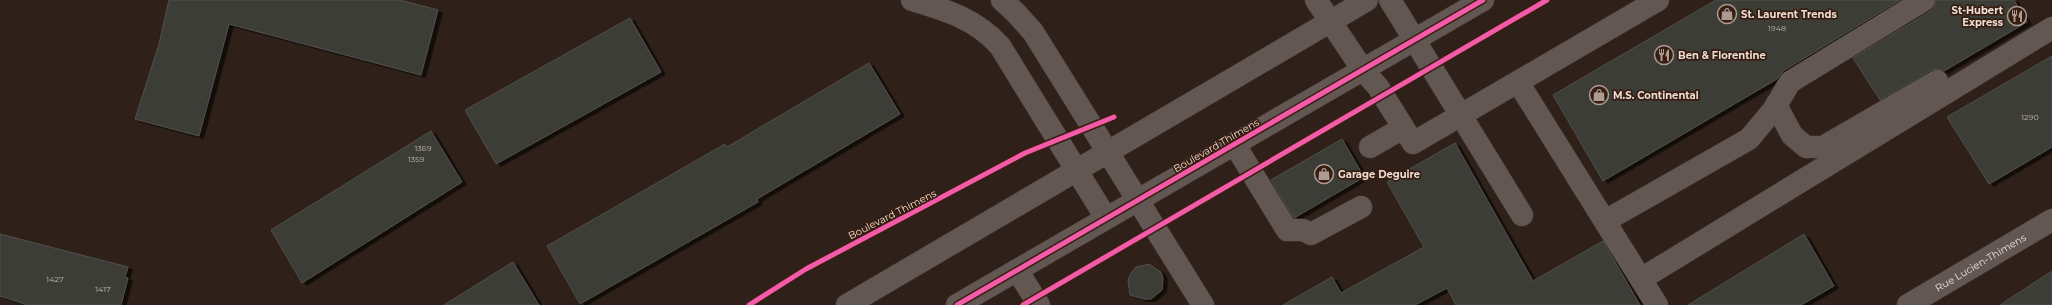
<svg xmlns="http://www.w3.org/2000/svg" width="2052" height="305" font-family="Montserrat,sans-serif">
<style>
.building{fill:#3d3c37;stroke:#51504a;filter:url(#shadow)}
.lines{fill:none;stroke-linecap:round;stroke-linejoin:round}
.minor-casing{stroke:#493d37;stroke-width:23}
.minor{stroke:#625752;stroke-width:22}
.cycleway-casing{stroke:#371e11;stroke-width:8}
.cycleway{stroke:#f35aa7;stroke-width:5}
.labels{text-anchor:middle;stroke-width:3.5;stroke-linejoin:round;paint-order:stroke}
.number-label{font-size:8px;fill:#c2b5ad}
.poi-label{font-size:10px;font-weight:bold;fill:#eeddd4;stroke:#371e11;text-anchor:start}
.street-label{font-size:10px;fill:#eeddd4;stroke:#371e11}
</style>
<defs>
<filter id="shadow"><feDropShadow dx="4.5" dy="2.5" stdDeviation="0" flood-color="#0009"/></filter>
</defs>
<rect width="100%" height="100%" fill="#2f2119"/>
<g class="building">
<polygon points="169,0 400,0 438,10 421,75 229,24 199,136 135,119 159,44"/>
<polygon points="1716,0 1900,0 1783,71 1777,79 1603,181 1553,95"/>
<polygon points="1936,0 2014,0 2027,22 1944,71 1937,69 1931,70 1880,100 1853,58 1931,11 1935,6"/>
<polygon points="630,18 661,72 496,164 465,110"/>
<polygon points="2052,56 2052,147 1989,184 1947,117"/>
<polygon points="869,63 900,114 757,199 758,202 580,304 547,246 725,144 727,147"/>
<polygon points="431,131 462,182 302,283 271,230"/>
<polygon points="1342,139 1364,177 1294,218 1271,180"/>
<polygon points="1455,143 1533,281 1603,241 1640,305 1456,305 1447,288 1415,305 1283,305 1332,277 1341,293 1424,247 1387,182"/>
<polygon points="0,234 128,267 125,277 128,278 121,305 28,305 0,296"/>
<polygon points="1804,234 1834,286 1801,305 1688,305"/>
<polygon points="513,262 539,305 444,305"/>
<polygon points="1149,264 1161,272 1163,278 1162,290 1151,299 1144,299 1130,295 1128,280 1131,273 1136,267"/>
<polygon points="2052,271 2052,305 2000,305"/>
</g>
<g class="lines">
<g class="minor-casing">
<g id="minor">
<path d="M912,0C946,10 976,19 1000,46L1106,218"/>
<polyline points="1002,0 1016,13 1033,32 1203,305"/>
<polyline points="1316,0 1363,70 1378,87 1413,143 1658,0"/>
<polyline points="1390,0 1522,215"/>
<polyline points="1518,82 1657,305"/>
<polyline points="1776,105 1792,135 1806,147 1823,147 1937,81"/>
<polyline points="1235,145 1287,230 1303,230 1311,234 1361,207"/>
<polyline points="1370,147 1403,128"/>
<polyline points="1605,221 1749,139 1774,109 1790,82 1924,0"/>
<polyline points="1017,270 1039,305"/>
<polyline points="1641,279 2052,28"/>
<path d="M847,305C1021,204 1194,102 1367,0"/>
<polyline points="957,305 1483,0"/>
<path id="s1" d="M1908,305L2052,220"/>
</g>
</g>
<use href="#minor" class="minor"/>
<g class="cycleway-casing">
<g id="cycleway">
<polyline points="749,305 806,269 1025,153 1114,117"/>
<polyline points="957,305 1483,0"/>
<polyline points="1023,305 1547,0"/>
</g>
</g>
<use href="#cycleway" class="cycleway"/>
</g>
<defs>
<g id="shop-ring" transform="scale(1)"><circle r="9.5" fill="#371e11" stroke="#ab9b93" stroke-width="1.5"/><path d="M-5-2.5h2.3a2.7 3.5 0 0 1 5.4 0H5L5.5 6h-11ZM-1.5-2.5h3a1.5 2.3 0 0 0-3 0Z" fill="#ab9b93"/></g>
<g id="restaurant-ring" transform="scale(1)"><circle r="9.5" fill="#371e11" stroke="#ab9b93" stroke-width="1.5"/><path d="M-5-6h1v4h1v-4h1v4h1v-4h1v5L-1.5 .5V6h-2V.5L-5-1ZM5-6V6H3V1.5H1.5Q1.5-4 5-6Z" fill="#ab9b93"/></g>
</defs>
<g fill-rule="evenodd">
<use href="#shop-ring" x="1727" y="14"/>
<use href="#restaurant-ring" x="2017" y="16"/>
<use href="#restaurant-ring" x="1664" y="55"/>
<use href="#shop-ring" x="1599" y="95"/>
<use href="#shop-ring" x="1324" y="174"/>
</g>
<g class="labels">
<g class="number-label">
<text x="1777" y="31">1948</text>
<text x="2030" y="120">1290</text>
<text x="423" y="151">1369</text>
<text x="416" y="162">1359</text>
<text x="55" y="282">1427</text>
<text x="103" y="292">1417</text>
</g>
<g class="poi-label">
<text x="2003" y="14" text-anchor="end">St-Hubert<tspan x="2003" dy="12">Express</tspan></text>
<text x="1741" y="18">St. Laurent Trends</text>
<text x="1678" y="59">Ben &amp; Florentine</text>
<text x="1613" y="99">M.S. Continental</text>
<text x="1338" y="178">Garage Deguire</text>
</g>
<g class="street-label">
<text transform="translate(1216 145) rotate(-30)" y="4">Boulevard Thimens</text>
<text transform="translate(892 214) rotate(-27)" y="4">Boulevard Thimens</text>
<text dy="4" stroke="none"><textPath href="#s1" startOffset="84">Rue Lucien-Thimens</textPath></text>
</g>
</g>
</svg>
